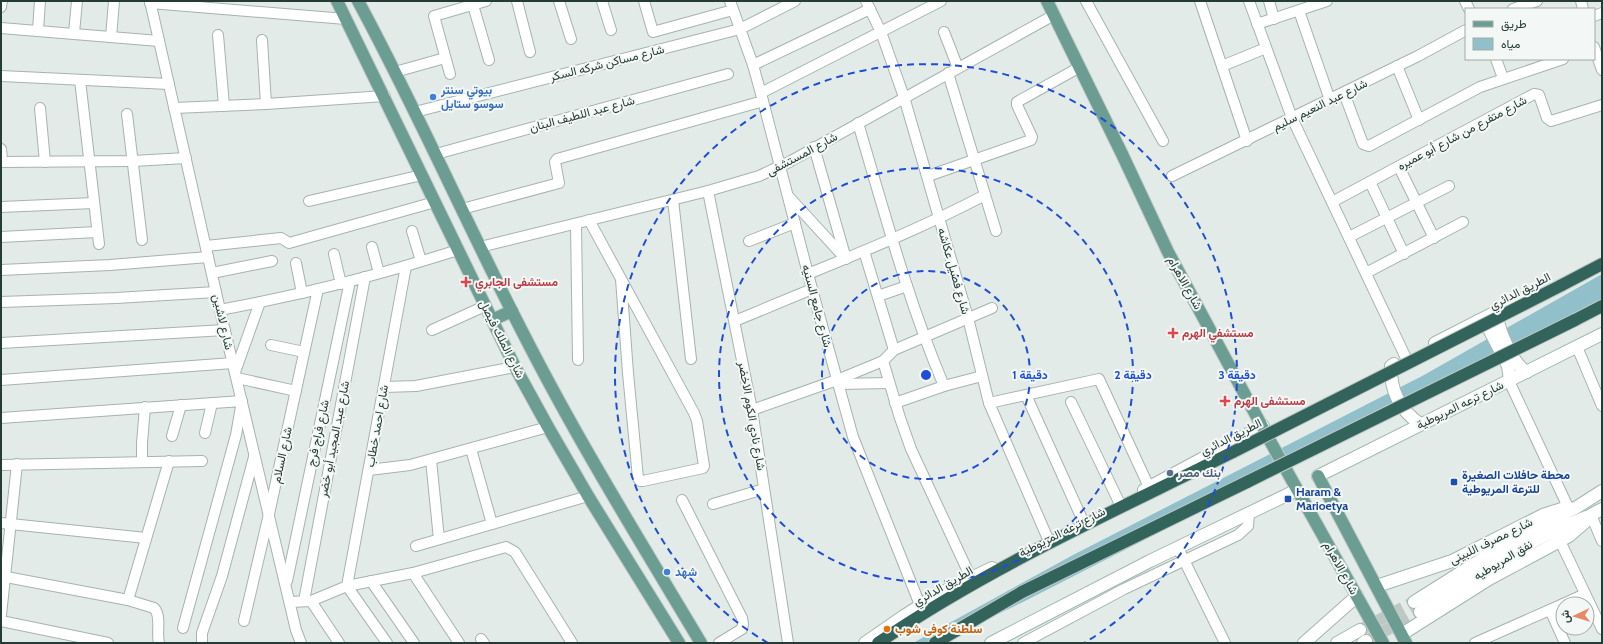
<svg xmlns="http://www.w3.org/2000/svg" width="1603" height="644" font-family="Cabin,Vazirmatn,sans-serif">
<style>
.water{fill:#91c0cb}
.lines{fill:none;stroke-linecap:round;stroke-linejoin:round}
.secondary-tunnel{stroke:#bdc8c4;stroke-width:12;stroke-dasharray:12 6;stroke-linecap:butt}
.street-casing{stroke:#a6b3af;stroke-width:12}
.secondary-casing{stroke:#a3b6b0;stroke-width:14}
.primary-casing{stroke:#c2c8c7;stroke-width:14}
.highway-casing{stroke:#c2c8c7;stroke-width:14}
.street{stroke:#fff;stroke-width:10}
.secondary{stroke:#fff;stroke-width:12}
.primary{stroke:#6c9d92;stroke-width:12}
.highway{stroke:#33645c;stroke-width:12}
.highway-bridge-casing{stroke:#c2c8c7;stroke-width:14;stroke-linecap:butt}
.highway-bridge{stroke:#33645c;stroke-width:12}
.ring{fill:none;stroke:#1d4ed8;stroke-width:2;stroke-dasharray:7 5}
.shop-dot{fill:#3f7fe0;stroke:#f3f8f6;stroke-width:1.5}
.health-dot{fill:#e0444e;stroke:#f3f8f6;stroke-width:1.5}
.service-dot{fill:#5c6f8a;stroke:#f3f8f6;stroke-width:1.5}
.transit-dot{fill:#1a4fb4;stroke:#f3f8f6;stroke-width:1.5}
.food-dot{fill:#e8710a;stroke:#f3f8f6;stroke-width:1.5}
.labels{text-anchor:middle;stroke-width:4;stroke-linejoin:round;paint-order:stroke}
.street-label{font-size:12px;fill:#253b36;stroke:#f3f8f6}
.shop-label{font-size:12px;font-weight:bold;fill:#366cbe;stroke:#f3f8f6;text-anchor:start}
.health-label{font-size:12px;font-weight:bold;fill:#be3a42;stroke:#f3f8f6;text-anchor:start}
.service-label{font-size:12px;font-weight:bold;fill:#4e5e75;stroke:#f3f8f6;text-anchor:start}
.transit-label{font-size:12px;font-weight:bold;fill:#164399;stroke:#f3f8f6;text-anchor:start}
.food-label{font-size:12px;font-weight:bold;fill:#c56008;stroke:#f3f8f6;text-anchor:start}
.centre{fill:#1d4ed8;stroke:#f3f8f6;stroke-width:2}
.ring-label{font-size:12px;text-anchor:middle;font-weight:bold;fill:#1d4ed8;stroke:#f3f8f6;stroke-width:4;stroke-linejoin:round;paint-order:stroke}
</style>
<rect width="100%" height="100%" fill="#e3ebe8"/>
<polygon class="water" points="1602,274 1602,306 1023,602 960,632 942,643 913,643 1073,555 1424,375"/>
<g class="lines">
<g class="secondary-tunnel">
<polyline points="1360,630 1414,602"/>
<polyline points="1366,641 1420,612"/>
</g>
<g class="street-casing">
<g id="street">
<polyline points="150,1 220,310 296,630 301,643"/>
<polyline points="517,1 530,52"/>
<polyline points="559,1 571,39"/>
<polyline points="602,1 611,30"/>
<polyline points="644,1 653,32 733,10"/>
<polyline points="730,1 753,65 763,101 812,289 853,437 920,605"/>
<polyline points="866,1 881,32 904,97 968,318 989,403 1048,539"/>
<polyline points="1086,1 1163,141"/>
<polyline points="1200,1 1247,141"/>
<polyline points="1249,1 1292,118 1406,358"/>
<polyline points="1269,1 1274,19"/>
<polyline points="1465,1 1469,9"/>
<polyline points="1581,1 1583,9"/>
<polyline points="150,3 346,19"/>
<polyline points="473,5 489,60"/>
<polyline points="1,7 2,1"/>
<polyline points="1513,9 1537,1"/>
<polyline points="1299,11 1330,100"/>
<polyline points="1594,16 1602,13"/>
<polyline points="1257,24 1327,1"/>
<polyline points="1,28 159,41"/>
<polyline points="38,30 40,1"/>
<polyline points="944,32 958,68"/>
<polyline points="74,33 77,1"/>
<polyline points="218,35 224,106"/>
<polyline points="111,37 114,1"/>
<polyline points="262,40 266,104"/>
<polyline points="1594,47 1602,70"/>
<polyline points="1496,59 1503,78"/>
<polyline points="753,65 870,9"/>
<polyline points="1222,66 1266,48"/>
<polyline points="1397,66 1419,120"/>
<polyline points="395,72 445,58"/>
<polyline points="948,73 996,231"/>
<polyline points="450,74 434,16 486,1"/>
<polyline points="1,76 169,84"/>
<polyline points="80,80 99,244"/>
<polyline points="761,93 941,1"/>
<polyline points="1344,93 1363,144 1369,146 1480,87 1563,59"/>
<polyline points="40,108 45,162"/>
<polyline points="174,108 266,104 385,96"/>
<polyline points="415,112 740,29 795,1"/>
<polyline points="127,114 142,240"/>
<path d="M858,123C884,211 908,301 944,386"/>
<polyline points="814,147 846,259"/>
<polyline points="1,149 2,159"/>
<polyline points="436,154 728,74"/>
<polyline points="1,162 133,161 186,158"/>
<polyline points="1399,167 1434,238"/>
<polyline points="928,176 1031,140 1032,137 1017,105 1017,102 1080,67"/>
<polyline points="1172,176 1418,56 1466,30"/>
<polyline points="1370,182 1404,254"/>
<polyline points="708,191 752,410 788,643"/>
<polyline points="789,197 844,257"/>
<polyline points="673,200 691,359"/>
<polyline points="309,201 422,175"/>
<polyline points="1332,202 1534,94 1539,95 1547,118 1551,121 1602,105"/>
<polyline points="1,207 94,203"/>
<polyline points="462,209 559,183 555,162 557,159 763,101"/>
<polyline points="589,220 694,413 697,421 704,466 703,468 643,481 640,481 638,478 628,373 621,279"/>
<polyline points="576,224 578,360"/>
<polyline points="412,231 421,261"/>
<polyline points="1,237 97,232"/>
<polyline points="1349,237 1449,186"/>
<polyline points="749,241 795,223"/>
<polyline points="206,246 281,238 289,243 435,202"/>
<polyline points="372,247 379,273"/>
<polyline points="480,247 708,191 759,176 789,162 1054,15"/>
<polyline points="864,251 894,350"/>
<polyline points="334,254 341,284"/>
<polyline points="296,263 302,293"/>
<polyline points="1,270 110,265 208,257"/>
<polyline points="212,273 272,261"/>
<polyline points="1366,273 1463,222"/>
<path d="M808,274C869,249 926,226 985,195"/>
<polyline points="878,296 907,286"/>
<polyline points="1,302 116,298 216,292"/>
<path d="M220,310C301,295 380,275 458,250"/>
<polyline points="735,321 812,289"/>
<polyline points="432,330 485,306"/>
<polyline points="1,343 225,330"/>
<polyline points="271,345 304,352"/>
<polyline points="1577,347 1602,406"/>
<polyline points="883,361 900,418 911,449 971,578"/>
<polyline points="235,372 260,302"/>
<polyline points="237,378 296,391"/>
<polyline points="1,380 233,363"/>
<polyline points="1509,381 1568,507"/>
<polyline points="838,384 889,383"/>
<polyline points="384,387 416,386 515,367"/>
<polyline points="1026,395 1083,521"/>
<polyline points="1071,402 1119,502"/>
<polyline points="895,403 944,386 982,376"/>
<polyline points="989,403 1099,379 1149,487"/>
<polyline points="752,410 837,380 883,361 894,350 992,308"/>
<polyline points="1,418 242,401 236,435 183,628"/>
<polyline points="205,433 212,403"/>
<polyline points="172,436 181,405"/>
<polyline points="471,449 492,524"/>
<polyline points="431,460 439,539"/>
<polyline points="142,462 142,443 145,407"/>
<polyline points="1,465 202,461"/>
<polyline points="369,470 410,465 548,427"/>
<polyline points="682,500 742,618 743,624 742,629 719,643"/>
<polyline points="713,504 764,489"/>
<polyline points="1591,515 1602,541"/>
<polyline points="1,523 146,538"/>
<polyline points="1560,541 1602,629"/>
<polyline points="416,546 588,496"/>
<polyline points="1178,548 1225,643"/>
<polyline points="413,573 459,643"/>
<path d="M1,576L128,600L154,608C162,616 156,632 159,643"/>
<polyline points="287,581 350,281"/>
<polyline points="371,581 414,643"/>
<polyline points="128,600 169,461"/>
<polyline points="304,601 365,277"/>
<polyline points="311,601 339,643"/>
<polyline points="290,602 311,601 347,586 413,573 506,547 515,552 572,643"/>
<polyline points="1563,604 1585,594"/>
<polyline points="1550,610 1565,643"/>
<polyline points="1,615 17,464"/>
<polyline points="1,621 108,643"/>
<polyline points="244,621 269,514 318,289"/>
<polyline points="481,639 484,643"/>
<polyline points="202,643 202,633 222,576 254,457"/>
<polyline points="387,643 347,586 406,266"/>
<polyline points="1023,643 1124,589 1238,535 1248,526 1249,513"/>
<polyline points="1475,643 1563,604"/>
</g>
</g>
<g class="secondary-casing">
<g id="secondary">
<path d="M1497,311C1496,326 1513,365 1527,372"/>
<polyline points="1478,321 1489,329 1508,366 1510,380"/>
<polyline points="1435,343 1533,293"/>
<path d="M1394,364L1391,366C1390,391 1400,410 1420,424"/>
<polyline points="1318,476 1602,334"/>
<polyline points="1144,490 1263,426"/>
<polyline points="1377,586 1452,561 1543,515 1568,507"/>
<polyline points="1414,602 1498,549 1577,507 1602,491"/>
<path d="M1420,612C1474,577 1525,541 1586,517"/>
<polyline points="1402,634 1489,579 1569,536 1584,523 1591,515 1602,509"/>
<polyline points="865,643 904,616 937,595 992,568"/>
<polyline points="991,643 1150,561 1297,490"/>
<polyline points="1304,643 1357,596"/>
<polyline points="1337,643 1360,630"/>
<polyline points="1363,643 1366,641"/>
</g>
</g>
<g class="primary-casing">
<g id="primary">
<polyline points="337,1 515,367 548,427 588,496 679,643"/>
<path d="M358,1C417,110 467,225 524,335C578,441 640,541 701,643"/>
<polyline points="1047,1 1122,154 1168,252 1265,432 1383,643"/>
<polyline points="492,320 512,311"/>
<polyline points="1318,476 1406,643"/>
</g>
</g>
<g class="highway-casing">
<g id="highway">
<polyline points="1560,286 1602,264"/>
<polyline points="1575,320 1602,306"/>
<path d="M878,643C989,567 1113,512 1233,452"/>
<polyline points="935,643 1022,592 1247,482"/>
</g>
</g>
<use href="#street" class="street"/>
<use href="#secondary" class="secondary"/>
<use href="#primary" class="primary"/>
<use href="#highway" class="highway"/>
<g class="highway-bridge-casing">
<g id="highway-bridge">
<polyline points="1233,452 1560,286"/>
<polyline points="1247,482 1575,320"/>
</g>
</g>
<use href="#highway-bridge" class="highway-bridge"/>
</g>
<g class="ring">
<circle cx="926" cy="375" r="104"/>
<circle cx="926" cy="375" r="207"/>
<path d="M768 643A311 311 0 1 1 1084 643"/>
</g>
<g class="shop-dot">
<circle cx="433" cy="97" r="4"/>
<circle cx="667" cy="572" r="4"/>
</g>
<g class="health-dot">
<path d="M464 276h4v4h4v4h-4v4h-4v-4h-4v-4h4z"/>
<path d="M1171 327h4v4h4v4h-4v4h-4v-4h-4v-4h4z"/>
<path d="M1223 395h4v4h4v4h-4v4h-4v-4h-4v-4h4z"/>
</g>
<circle class="service-dot" cx="1170" cy="473" r="4"/>
<g class="transit-dot">
<rect x="1450" y="478" width="8" height="8" rx="2"/>
<rect x="1284" y="495" width="8" height="8" rx="2"/>
</g>
<circle class="food-dot" cx="887" cy="629" r="4"/>
<g class="labels">
<g class="street-label">
<text transform="translate(607 63) rotate(-14)" y="4">شارع مساكن شركه السكر</text>
<text transform="translate(1320 105) rotate(-26)" y="4">شارع عبد النعيم سليم</text>
<text transform="translate(582 114) rotate(-15)" y="4">شارع عبد اللطيف البنان</text>
<text transform="translate(1462 133) rotate(-28)" y="4">شارع متفرع من شارع أبو عميره</text>
<text transform="translate(802 154) rotate(-28)" y="4">شارع المستشفى</text>
<text transform="translate(954 271) rotate(74)" y="4">شارع فصيل عكاشه</text>
<text transform="translate(1185 283) rotate(61)" y="4">شارع الاهرام</text>
<text transform="translate(1520 291) rotate(-27)" y="4">الطريق الدائري</text>
<text transform="translate(817 306) rotate(75)" y="4">شارع جامع السنيه</text>
<text transform="translate(223 322) rotate(77)" y="4">شارع لاشين</text>
<text transform="translate(502 339) rotate(63)" y="4">شارع الملك فيصل</text>
<text transform="translate(1460 405) rotate(-26)" y="4">شارع ترعه المريوطية</text>
<text transform="translate(752 416) rotate(80)" y="4">شارع نادي الكوم الاخضر</text>
<text transform="translate(377 426) rotate(-80)" y="4">شارع احمد خطاب</text>
<text transform="translate(318 433) rotate(-78)" y="4">شارع فراج فرج</text>
<text transform="translate(1231 437) rotate(-27)" y="4">الطريق الدائري</text>
<text transform="translate(334 439) rotate(-79)" y="4">شارع عبد المجيد أبو خضر</text>
<text transform="translate(282 455) rotate(-78)" y="4">شارع السلام</text>
<text transform="translate(1062 532) rotate(-27)" y="4">شارع ترعه المريوطية</text>
<text transform="translate(1491 541) rotate(-26)" y="4">شارع مصرف اللبينى</text>
<text transform="translate(1503 560) rotate(-31)" y="4">نفق المريوطيه</text>
<text transform="translate(1341 568) rotate(61)" y="4">شارع الاهرام</text>
<text transform="translate(943 586) rotate(-30)" y="4">الطريق الدائري</text>
</g>
<g class="shop-label">
<text x="441" y="94">بيوتي سنتر<tspan x="441" dy="14">سوسو ستايل</tspan></text>
<text x="675" y="576">شهد</text>
</g>
<g class="health-label">
<text x="475" y="286">مستشفى الجابري</text>
<text x="1182" y="337">مستشفي الهرم</text>
<text x="1234" y="405">مستشفى الهرم</text>
</g>
<g class="service-label">
<text x="1178" y="477">بنك مصر</text>
</g>
<g class="transit-label">
<text x="1462" y="479">محطة حافلات الصغيرة<tspan x="1462" dy="14">للترعة المريوطية</tspan></text>
<text x="1296" y="496">Haram &amp;<tspan x="1296" dy="14">Marioetya</tspan></text>
</g>
<g class="food-label">
<text x="895" y="633">سلطنة كوفى شوب</text>
</g>
</g>
<circle cx="926" cy="375" r="6" class="centre"/>
<g class="ring-label">
<text x="1030" y="379">1 دقيقة</text>
<text x="1133" y="379">2 دقيقة</text>
<text x="1237" y="379">3 دقيقة</text>
</g>
<rect width="1603" height="644" fill="none" stroke="#253b36" stroke-width="4"/>
<rect x="1465" y="8" width="130" height="52" fill="#f3f8f6" stroke="#a1aca9"/>
<rect x="1473" y="21" width="20" height="6" fill="#6c9d92" stroke="#a1aca9"/>
<text x="1501" y="28" font-size="12" fill="#253b36">طريق</text>
<rect x="1473" y="38" width="20" height="12" fill="#91c0cb" stroke="#a1aca9"/>
<text x="1501" y="48" font-size="12" fill="#253b36">مياه</text>
<g transform="translate(1575 616) rotate(266)"><circle r="19" fill="#f3f8f6" stroke="#a1aca9"/>
<path d="M0-3L7 15L0 10L-7 15Z" fill="#e48b68"/>
<text y="-6" font-size="11" font-weight="bold" text-anchor="middle" fill="#253b36">ش</text>
</g>
</svg>
